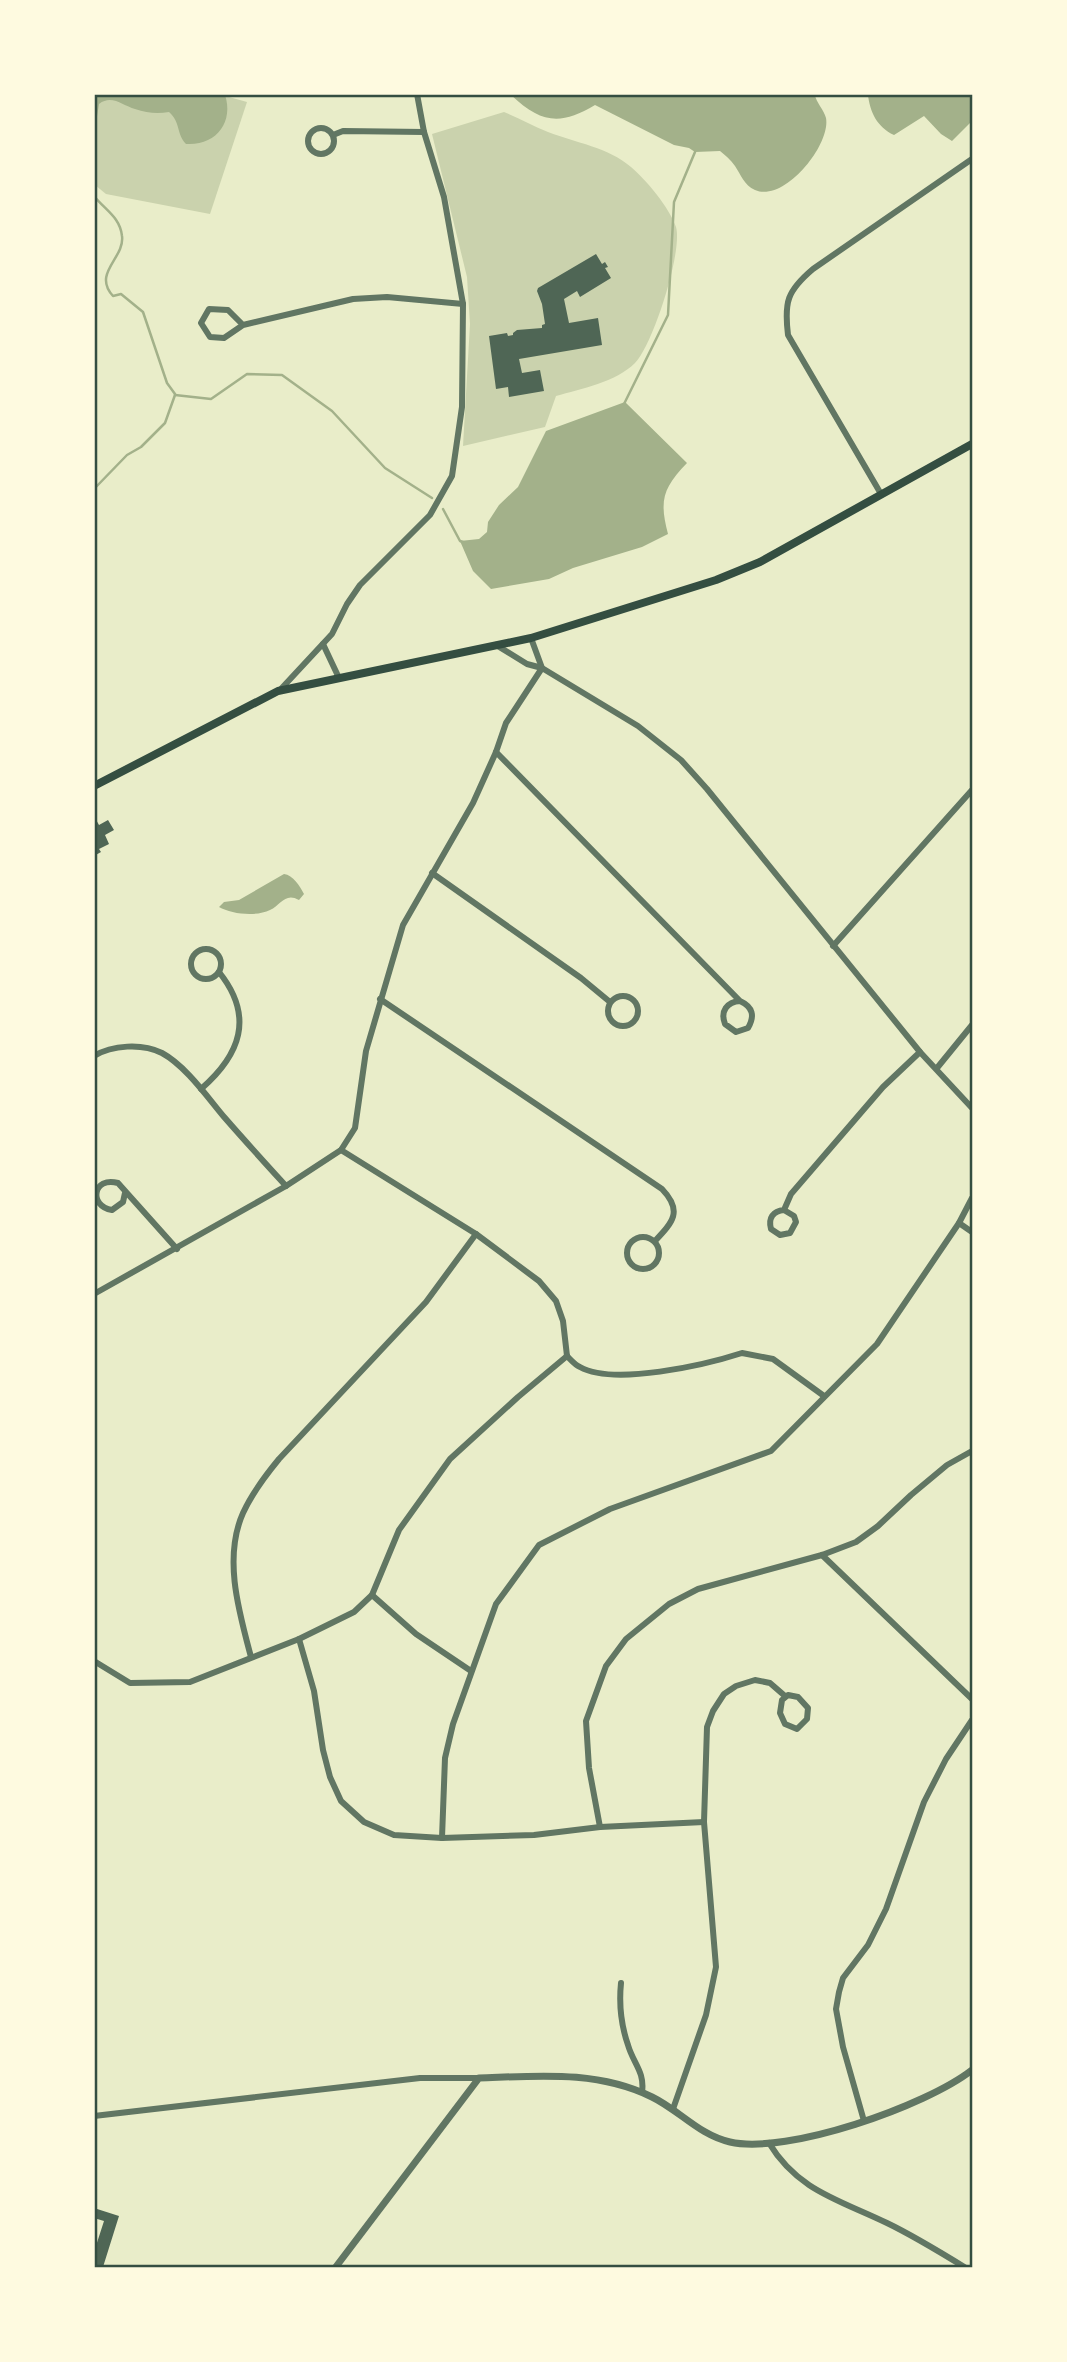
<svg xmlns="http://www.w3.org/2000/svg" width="1067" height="2362" font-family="Georgia,serif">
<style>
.green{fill:#cad2ad}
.water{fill:#a3b18a}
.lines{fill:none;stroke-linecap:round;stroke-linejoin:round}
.stream{stroke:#a3b18a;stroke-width:2.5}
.building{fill:#4f6655}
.minor{stroke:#617663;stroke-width:6}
.tertiary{stroke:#617663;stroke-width:7}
.secondary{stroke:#344e41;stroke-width:8}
.neatline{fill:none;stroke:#344e41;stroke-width:2.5}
</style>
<rect width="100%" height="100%" fill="#e9edc9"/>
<g class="green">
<polygon points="94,95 222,95 247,102 210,214 106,194 95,185"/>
<path d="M504,112C519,118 533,126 548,132C576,143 608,147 631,167C647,181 669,207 676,227C683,251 653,345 635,363C616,382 581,389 556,396L545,427L463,446L470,324L467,277L432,134Z"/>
</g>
<g class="water">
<path d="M95,94L225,95C234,122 216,146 186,144C176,133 181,123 169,112C157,114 147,113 135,109C123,106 112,94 99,104L95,129Z"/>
<path d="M511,95H815C816,102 824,110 826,118C831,145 784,203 755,190C744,185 741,175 735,166C731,160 725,155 720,151L695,152L689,148L674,145L595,105C560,126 541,123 511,95Z"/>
<path d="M868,95H972V121L952,141L941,134L924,116L894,135C877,127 870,112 868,95Z"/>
<path d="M625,402L687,463C663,488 659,500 668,534L642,547L573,568L549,579L491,589L473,571L460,541L479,539L487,532L488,522L499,505L518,487L546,431Z"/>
<path d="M284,874C293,875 300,886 304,894L299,900C285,892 281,905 270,910C256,917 231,914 219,907L224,902L239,900Z"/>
</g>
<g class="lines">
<g class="stream">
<path d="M94,196C105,210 120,217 122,236C125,258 92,273 113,296L121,294L143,312L167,383L175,394"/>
<polyline points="175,395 211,399 247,374 282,375 332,411 385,468 432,498"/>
<polyline points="624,404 668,315 674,202 695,152"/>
<polyline points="94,489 127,455 141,447 165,423 175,395"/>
<polyline points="443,509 460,541 463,542"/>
</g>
</g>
<g class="building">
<polygon points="596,254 602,264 605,262 608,267 605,268 611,278 580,297 577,291 564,299 569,323 598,318 602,345 519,359 522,373 540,370 544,391 509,397 508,387 496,389 489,336 507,333 508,336 513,335 513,333 517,330 542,328 542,325 545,324 542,304 537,291 538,288"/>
<polygon points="94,816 99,825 108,820 114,830 105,835 109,844 99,849 101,852 94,856"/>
<polygon points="94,2208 119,2216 103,2267 94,2264 94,2252 104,2221 94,2218"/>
</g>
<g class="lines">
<g class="minor">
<circle cx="321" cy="141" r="13"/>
<polyline points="333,135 343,131 424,132"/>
<polyline points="243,325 224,338 210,337 201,323 209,309 228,310 243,325 353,299 387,297 463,304"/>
<path d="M881,494L788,335C784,302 787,291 813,269L972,159"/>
<polyline points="531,638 542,668 638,726 681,760 707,789 920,1052 972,1108"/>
<polyline points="323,644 339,678"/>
<polyline points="280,690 332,634 347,604 360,585 430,515 452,476 462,407 463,304 444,197 424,132 417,94"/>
<path d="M496,752L740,1001C753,1007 755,1016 748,1028L736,1032L725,1024C720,1011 727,1002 740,1001"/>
<polyline points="432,873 581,978 610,1002"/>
<polyline points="833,946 972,790"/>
<circle cx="206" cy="964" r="15"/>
<circle cx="623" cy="1011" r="15"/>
<path d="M380,999L662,1189C683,1211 673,1222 655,1241"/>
<path d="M94,1056C112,1045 142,1043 162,1053C186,1066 208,1098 225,1118C245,1141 266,1164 286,1186"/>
<polyline points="937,1068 972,1025"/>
<path d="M201,1089C240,1055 255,1017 219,972"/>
<polyline points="341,1150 476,1234 539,1281 556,1301 563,1321 567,1356"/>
<path d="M125,1193L123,1202L112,1210C88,1206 93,1176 118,1183L177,1249"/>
<path d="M784,1210L794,1216L796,1222L790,1233L780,1235L771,1229C768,1218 773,1211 784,1210L791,1194L883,1087L920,1052"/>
<polyline points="959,1223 972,1232"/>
<circle cx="643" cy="1253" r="16"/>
<polyline points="94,1294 286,1186 341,1150 355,1128 366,1051 403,925 473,803 496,752 506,723 542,668 527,664 496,645"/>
<path d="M567,1356C571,1360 575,1365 580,1367C614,1386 705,1365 742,1353L773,1359L824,1396"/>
<polyline points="822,1555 972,1699"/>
<polyline points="372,1595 416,1634 471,1671"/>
<polyline points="299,1639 314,1691 323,1750 330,1777 341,1801 364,1822 394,1835 442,1838 534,1835 600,1827 704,1822"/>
<path d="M251,1657C239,1612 223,1558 243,1513C252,1493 265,1476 279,1459L426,1302L476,1234"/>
<polyline points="94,1661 130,1683 190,1682 299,1639 354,1612 372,1595 399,1530 450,1459 518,1397 567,1356"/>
<polygon points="788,1695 798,1697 808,1708 807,1719 797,1729 785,1724 780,1713 782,1700"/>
<polyline points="600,1827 589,1768 586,1721 606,1666 626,1639 669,1604 698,1589 822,1555 856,1542 878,1526 911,1495 947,1465 972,1451"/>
<polyline points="442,1838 445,1758 453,1724 496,1604 539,1545 610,1509 771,1451 877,1344 959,1223 972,1198"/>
<path d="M621,1983C619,2003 621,2025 628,2045C633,2063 645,2072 642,2092"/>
<polyline points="673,2109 706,2015 716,1967 704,1822 707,1727 713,1711 724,1694 736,1686 755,1680 770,1683 785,1696"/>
<polyline points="94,2116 420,2078 479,2078"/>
<polyline points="864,2121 843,2047 836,2009 839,1992 843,1978 868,1945 886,1909 924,1802 946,1759 972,1720"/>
<path d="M769,2143C798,2191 840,2200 887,2223C914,2236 940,2252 966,2268"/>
</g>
<path class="tertiary" d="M335,2268L479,2078C538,2076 597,2070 652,2097C679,2110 699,2135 730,2142C787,2155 926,2106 972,2070"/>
<polyline class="secondary" points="94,786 278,691 531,638 716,580 760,562 972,444"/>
</g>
<rect width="1067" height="2362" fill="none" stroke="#fefae0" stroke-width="192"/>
<rect x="96" y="96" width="875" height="2170" class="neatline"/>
</svg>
